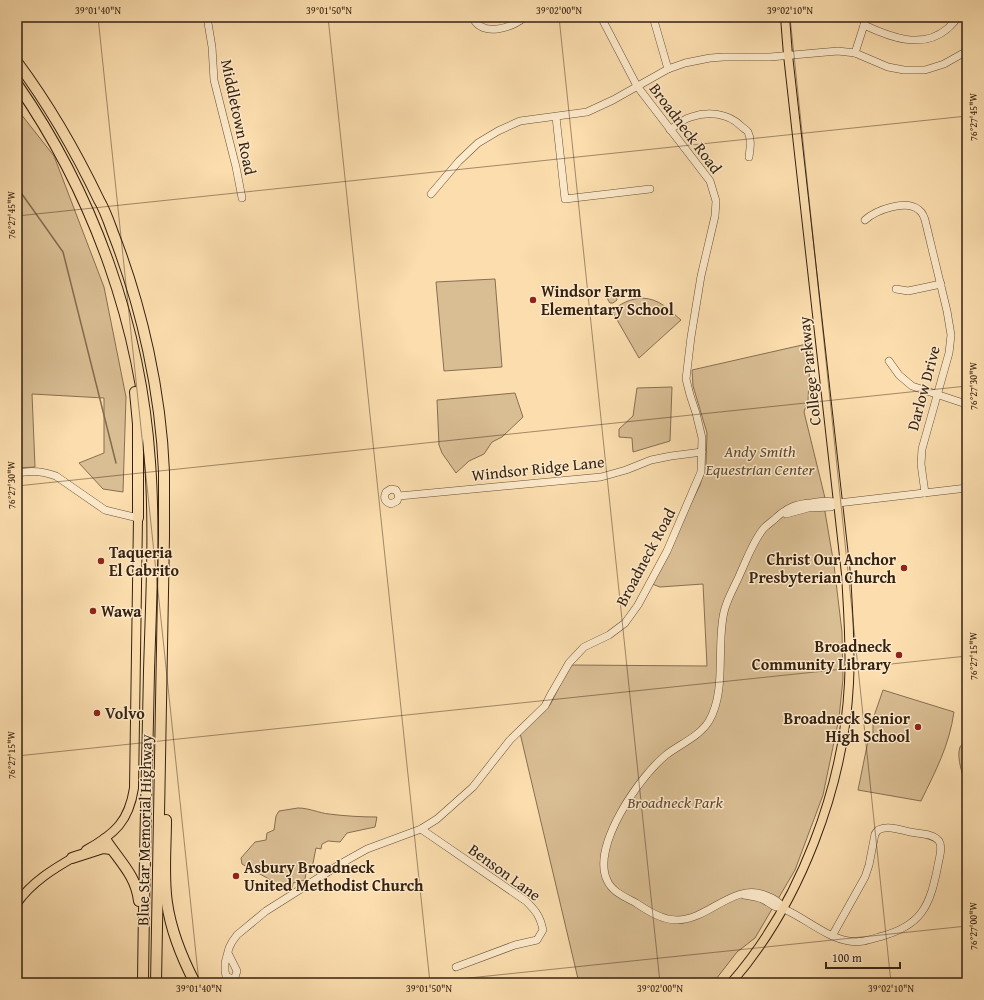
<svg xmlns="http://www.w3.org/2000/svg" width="984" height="1000" font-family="'Gentium Book Plus',serif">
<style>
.green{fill:#d9bd93;stroke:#876f52}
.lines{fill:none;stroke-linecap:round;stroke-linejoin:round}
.stream{stroke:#846b4f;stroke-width:1.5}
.minor-casing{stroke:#665038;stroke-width:8}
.major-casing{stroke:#352111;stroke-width:10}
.highway-casing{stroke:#352111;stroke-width:12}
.minor{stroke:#fce9ca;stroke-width:7}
.major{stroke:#fbddae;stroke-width:8}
.highway{stroke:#fbddae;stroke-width:10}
.ticks{fill:none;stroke:#352111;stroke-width:1;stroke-opacity:0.45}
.poi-dot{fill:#8f2418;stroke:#fce9ca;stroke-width:1.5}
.labels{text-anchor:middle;stroke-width:3;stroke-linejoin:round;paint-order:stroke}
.street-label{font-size:16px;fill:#352111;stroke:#fce9ca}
.poi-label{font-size:16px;font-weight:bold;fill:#352111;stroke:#fce9ca;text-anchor:start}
.park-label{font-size:16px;font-style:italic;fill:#5e4832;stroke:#fce9ca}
.neatline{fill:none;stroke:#352111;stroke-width:1.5}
.ticks-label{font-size:10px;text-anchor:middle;fill:#352111}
</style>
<rect width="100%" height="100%" fill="#fbddae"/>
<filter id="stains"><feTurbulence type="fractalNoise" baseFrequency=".005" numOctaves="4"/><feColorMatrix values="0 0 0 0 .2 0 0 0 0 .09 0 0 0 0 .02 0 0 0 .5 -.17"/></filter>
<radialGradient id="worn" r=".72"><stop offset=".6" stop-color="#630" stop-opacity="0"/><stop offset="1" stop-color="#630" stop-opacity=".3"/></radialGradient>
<g class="green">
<polygon points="17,109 54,156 104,287 126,397 123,492 103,489 79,463 104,453 104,398 32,394 35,467 17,468"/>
<polygon points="495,279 502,367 444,371 436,282"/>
<polygon points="616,292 617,300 613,303 610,303 608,300 607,293"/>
<path d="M642,298C660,299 668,309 681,320L639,358L612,311C621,303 630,299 642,298Z"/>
<polygon points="811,343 808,400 804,412 825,498 825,512 834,565 842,632 843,679 839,718 823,795 795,870 755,938 737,952 713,983 579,983 520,733 550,705 570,665 707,666 703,584 660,587 652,584 700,485 706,464 707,433 693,386 692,370"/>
<polygon points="672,387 670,441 633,452 632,438 619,437 619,429 633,416 637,388"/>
<polygon points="515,393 523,417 502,437 492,442 484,454 469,461 456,473 442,453 439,445 437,400"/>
<path d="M883,690L954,712C949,746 936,770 921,801L858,790L868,741L873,740V719Z"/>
<path d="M967,740V786C963,777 956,757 960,747C961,745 965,742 967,740Z"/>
<path d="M298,808C309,808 319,813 329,814C345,816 361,817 377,817L375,827L347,833L340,842L328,841L322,844L321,849L316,848L312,868L306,872L305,880L293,883L292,890L294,893L242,864L241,858L255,842L266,840L267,833L274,830L276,816L279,811Z"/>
</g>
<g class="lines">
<polyline class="stream" points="17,187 63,252 116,463"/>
<g class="minor-casing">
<g id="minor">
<polyline points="207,17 212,47 214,80 236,167 242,198"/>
<path d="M472,17C483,38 511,28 525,17"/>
<polyline points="653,17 668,69"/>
<path d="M864,25C890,37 922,50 947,29C951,25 955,22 958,17"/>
<polyline points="855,53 864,25 865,17"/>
<polyline points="556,117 565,199 650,189"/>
<path d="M670,130C676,125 684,119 691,117C708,111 728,113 741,126C743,128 747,130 748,132C752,140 750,149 749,157"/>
<polyline points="431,194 459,161 478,143 498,131 520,121 587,112 613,100 668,69 685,63 710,58 724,57 770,57 838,51 855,53 888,67 904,70 925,70 944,64 967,51"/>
<path d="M865,220C876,210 906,199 919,210C923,213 925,219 926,224L947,311L951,335L949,353L922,449L921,464L925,493"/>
<polyline points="896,289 908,291 941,284"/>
<polyline points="889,361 899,375 912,386 963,403"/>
<path d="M17,473C31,470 43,471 56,476L105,510L138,518"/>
<path d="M399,496L397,501L391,504C385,502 383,498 386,492L391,489L396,490L399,496L601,477L626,470L651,460L671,456L702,452"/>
<polyline points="786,514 808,508 831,507 838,503"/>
<path d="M421,829L526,901C536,911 540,916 543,930L537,940L515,945L456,967"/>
<path d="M744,895C750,896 757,897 762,899C767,901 771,905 776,907C779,907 782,907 784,909C805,918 827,938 849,941C860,943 869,940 879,937C922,926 930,906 938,865C939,859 943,847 939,841C933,833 919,834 910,832C900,830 888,825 878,830L875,834L869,865L865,877L832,936"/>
<path d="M783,908C779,901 774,899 767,896C734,881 709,920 677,920C662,920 648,911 636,903C625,897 612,892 607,880C591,846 640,776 666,755C680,744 699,737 709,721C727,690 716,646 724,612C727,599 735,586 740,574C747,559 753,541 764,528C768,524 773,521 777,517C788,507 796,504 811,503C820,501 829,500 838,503L967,488"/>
<polyline points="228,953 237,971 235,977 232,979 226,976 225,971 225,963 229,948 232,942 237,935 266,911 342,863 367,849 421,829 437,819 473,787 510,740 545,706 550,696 569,663 584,647 609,635 625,623 638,605 667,551 701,472 702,438 696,413 690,395 686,379 691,337 701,276 715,216 716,201 710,181 637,86 601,17"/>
</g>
</g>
<g class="major-casing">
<g id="major">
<path d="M86,850C115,834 129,821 134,788L138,518"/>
<path d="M17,903C32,882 53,869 76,856"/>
<polyline points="17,981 21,983"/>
<path d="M731,983C800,904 844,787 849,683C851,646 848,610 846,574L788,55L785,17"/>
</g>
</g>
<g class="highway-casing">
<g id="highway">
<path d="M17,62C49,105 76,152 99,200C105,210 109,222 113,233C142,307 161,393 164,472C164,493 164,514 164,536L156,983"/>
<path d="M17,84C94,195 141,327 150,462C155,531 151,601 149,671C147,775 144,879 143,983"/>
<polyline points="135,392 138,424 138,518"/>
<path d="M166,820C166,847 163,876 167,903C171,931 182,958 195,983"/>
<path d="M105,839C119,861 136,875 139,901"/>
<polyline points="72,858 103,848 111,849"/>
</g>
</g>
<use href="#minor" class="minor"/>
<use href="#major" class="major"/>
<use href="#highway" class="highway"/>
</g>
<path class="ticks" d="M98,17L199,983M328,17L430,983M559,17L660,983M790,17L891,983M17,216L967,116M17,486L967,386M17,756L967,656M421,983L967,926"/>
<g class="poi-dot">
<circle cx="533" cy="300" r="4"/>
<circle cx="101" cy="561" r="4"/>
<circle cx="904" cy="568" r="4"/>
<circle cx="93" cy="611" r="4"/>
<circle cx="899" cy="655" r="4"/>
<circle cx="97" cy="713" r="4"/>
<circle cx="918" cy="727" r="4"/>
<circle cx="236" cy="876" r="4"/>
</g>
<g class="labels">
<g class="street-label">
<text transform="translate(239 117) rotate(78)" y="6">Middletown Road</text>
<text transform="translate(686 128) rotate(53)" y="6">Broadneck Road</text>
<text transform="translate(809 371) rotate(-96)" y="6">College Parkway</text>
<text transform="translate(923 388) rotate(-75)" y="6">Darlow Drive</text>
<text transform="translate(538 468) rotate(-6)" y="6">Windsor Ridge Lane</text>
<text transform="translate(645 557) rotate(-62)" y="6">Broadneck Road</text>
<text transform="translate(144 830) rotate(-89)" y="6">Blue Star Memorial Highway</text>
<text transform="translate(505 872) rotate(36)" y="6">Benson Lane</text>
</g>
<g class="poi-label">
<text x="541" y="297">Windsor Farm<tspan x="541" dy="18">Elementary School</tspan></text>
<text x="109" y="558">Taqueria<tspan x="109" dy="18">El Cabrito</tspan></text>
<text x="896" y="565" text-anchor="end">Christ Our Anchor<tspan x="896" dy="18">Presbyterian Church</tspan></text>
<text x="101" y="617">Wawa</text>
<text x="891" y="652" text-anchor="end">Broadneck<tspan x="891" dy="18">Community Library</tspan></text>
<text x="105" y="719">Volvo</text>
<text x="910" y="724" text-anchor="end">Broadneck Senior<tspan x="910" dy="18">High School</tspan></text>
<text x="244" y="873">Asbury Broadneck<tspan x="244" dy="18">United Methodist Church</tspan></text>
</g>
<g class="park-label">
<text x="760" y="457">Andy Smith<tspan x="760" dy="18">Equestrian Center</tspan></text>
<text x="675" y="808">Broadneck Park</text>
</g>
</g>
<rect width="984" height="1000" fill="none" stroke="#fbddae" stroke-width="44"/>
<path d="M826 962v6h74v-6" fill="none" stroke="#352111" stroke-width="2"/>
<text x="832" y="962" font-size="12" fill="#352111" stroke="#fce9ca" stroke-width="3" paint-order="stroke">100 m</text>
<rect x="22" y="22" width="940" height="956" class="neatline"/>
<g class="ticks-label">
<text x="98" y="14">39°01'40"N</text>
<text x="329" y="14">39°01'50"N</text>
<text x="559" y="14">39°02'00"N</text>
<text x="790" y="14">39°02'10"N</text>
<text transform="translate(973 117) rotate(-90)" y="4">76°27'45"W</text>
<text transform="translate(11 215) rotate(-90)" y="4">76°27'45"W</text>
<text transform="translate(973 386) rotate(-90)" y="4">76°27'30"W</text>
<text transform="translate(11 485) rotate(-90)" y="4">76°27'30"W</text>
<text transform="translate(973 656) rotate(-90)" y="4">76°27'15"W</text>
<text transform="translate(11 755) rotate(-90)" y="4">76°27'15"W</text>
<text transform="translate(973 926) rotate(-90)" y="4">76°27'00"W</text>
<text x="199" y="992">39°01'40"N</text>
<text x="429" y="992">39°01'50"N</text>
<text x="660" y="992">39°02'00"N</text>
<text x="891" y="992">39°02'10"N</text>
</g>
<rect width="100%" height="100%" filter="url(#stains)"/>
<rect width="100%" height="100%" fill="url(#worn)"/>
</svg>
